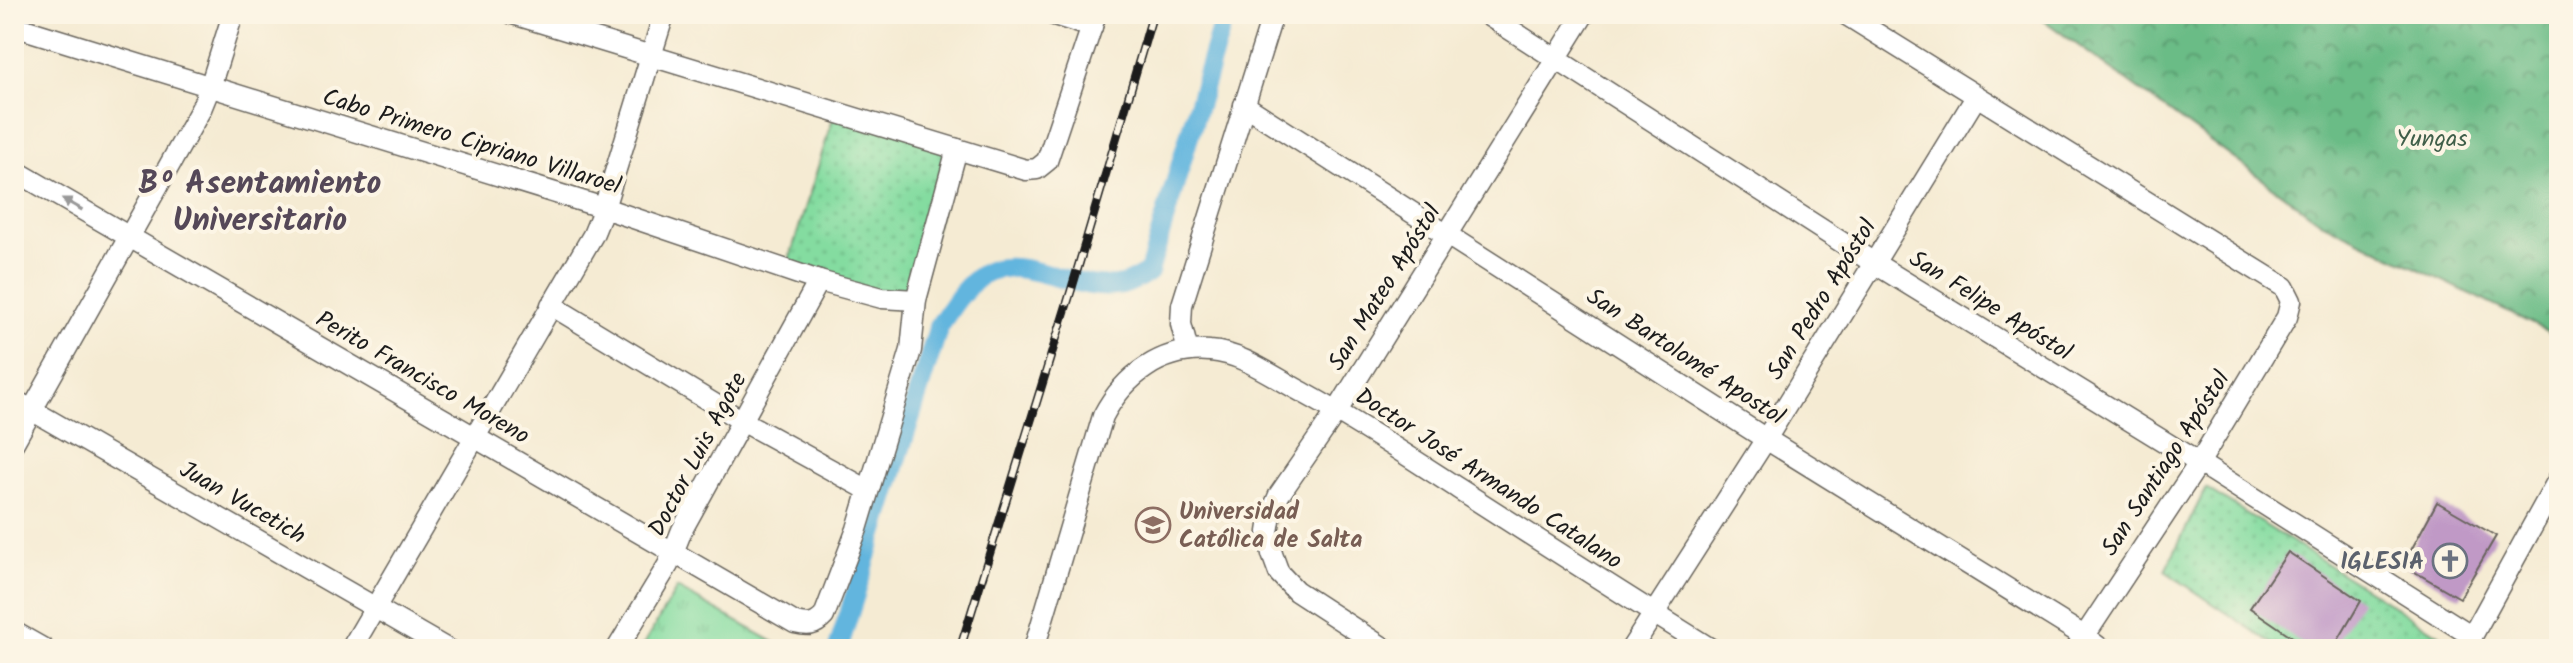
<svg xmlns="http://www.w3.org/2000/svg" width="2573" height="663" viewBox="0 0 2573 663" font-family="Kalam,sans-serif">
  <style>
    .grass { fill: url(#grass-tufts); stroke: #507c5e; stroke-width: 2 }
    .forest { fill: url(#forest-crowns); stroke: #446c51; stroke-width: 2 }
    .park { fill: url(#park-dots); stroke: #507c5e; stroke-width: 2 }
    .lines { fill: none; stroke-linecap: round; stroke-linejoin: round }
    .canal { stroke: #62b5de; stroke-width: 20 }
    .building { fill: #c099c6 }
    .minor-casing { stroke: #68645c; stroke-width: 23 }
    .minor { stroke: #fff; stroke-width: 20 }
    .rail-casing { stroke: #1c1c1c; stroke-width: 9 }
    .rail { stroke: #fcf5e5; stroke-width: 6; stroke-dasharray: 18; stroke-linecap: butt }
    .oneway { fill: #999 }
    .labels { text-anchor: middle; stroke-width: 8; stroke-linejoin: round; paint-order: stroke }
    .park-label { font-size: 24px; fill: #405f4a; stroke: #fcf5e5 }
    .street-label { font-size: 24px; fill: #1c1c1c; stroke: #fcf5e5 }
    .education-label { font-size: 24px; font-weight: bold; fill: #785e54; stroke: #fcf5e5; text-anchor: start }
    .worship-label { font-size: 24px; font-weight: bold; fill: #5b616d; stroke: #fcf5e5; text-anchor: end }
    .district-label { font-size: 32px; font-weight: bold; fill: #554858; stroke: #fcf5e5 }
  </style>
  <defs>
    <pattern id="grass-tufts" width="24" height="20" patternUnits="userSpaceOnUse" patternTransform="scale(2)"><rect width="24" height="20" fill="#84dca0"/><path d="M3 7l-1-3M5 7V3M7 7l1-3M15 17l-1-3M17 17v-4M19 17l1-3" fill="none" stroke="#71bc89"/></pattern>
    <pattern id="forest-crowns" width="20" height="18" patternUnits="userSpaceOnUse" patternTransform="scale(2)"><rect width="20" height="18" fill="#6bbc86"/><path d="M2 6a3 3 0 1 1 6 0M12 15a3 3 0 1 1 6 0" fill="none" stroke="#57986d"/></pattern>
    <pattern id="park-dots" width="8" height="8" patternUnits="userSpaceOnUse" patternTransform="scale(2)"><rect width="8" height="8" fill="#84dca0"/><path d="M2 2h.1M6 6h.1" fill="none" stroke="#71bc89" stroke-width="1.8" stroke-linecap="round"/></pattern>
  </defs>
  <rect width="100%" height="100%" fill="#fcf5e5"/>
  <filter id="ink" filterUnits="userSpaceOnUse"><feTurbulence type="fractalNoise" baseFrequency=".0125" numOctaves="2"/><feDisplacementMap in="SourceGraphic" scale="16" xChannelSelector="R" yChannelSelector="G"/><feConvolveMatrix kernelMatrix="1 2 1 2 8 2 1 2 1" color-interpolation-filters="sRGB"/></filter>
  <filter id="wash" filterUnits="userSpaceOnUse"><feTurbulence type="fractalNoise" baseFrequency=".006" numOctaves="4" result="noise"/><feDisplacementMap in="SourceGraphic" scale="32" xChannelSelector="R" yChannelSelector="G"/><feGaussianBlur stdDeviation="1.8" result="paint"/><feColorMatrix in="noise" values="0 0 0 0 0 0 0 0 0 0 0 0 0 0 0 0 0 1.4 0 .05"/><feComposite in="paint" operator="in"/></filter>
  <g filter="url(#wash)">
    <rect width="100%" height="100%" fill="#f5ebd3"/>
    <polygon class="grass" points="677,588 786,649 641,649"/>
    <polygon class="forest" points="2035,14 2559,14 2559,337 2321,222"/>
    <g class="park">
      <polygon points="835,112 957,149 916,300 786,270"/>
      <polygon points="2206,488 2440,635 2431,649 2280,649 2165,571"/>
    </g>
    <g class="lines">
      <path class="canal" d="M838,649L939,326C951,308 964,286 983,274C1020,252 1078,295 1122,285C1131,283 1141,276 1149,272L1225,14"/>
    </g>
    <g id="blocks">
      <g class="building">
        <polygon points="2437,502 2496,536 2460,598 2403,565"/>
        <polygon points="2288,552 2361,601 2333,649 2310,649 2250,608"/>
      </g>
    </g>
  </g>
  <g filter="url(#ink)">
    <use href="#blocks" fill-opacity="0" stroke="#68645c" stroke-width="2"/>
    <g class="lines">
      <g class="minor-casing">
        <g id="minor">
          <polyline points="513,14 1026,170 1037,169 1047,161 1096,14"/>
          <polyline points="1051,14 1092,27"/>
          <polyline points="1486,14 1874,263 2199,463 2472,636"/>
          <polyline points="1845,14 2284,287 2291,301 2287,317 2199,463 2076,649"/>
          <polyline points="14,26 604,208 819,281 882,298 916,300"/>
          <polyline points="1244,105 1766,439 2084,636 2101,649"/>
          <path d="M14,170L795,623C808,626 815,626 824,616L857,529L911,350L916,300L957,149"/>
          <polyline points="551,305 744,422 868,490"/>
          <polyline points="1188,351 1181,324 1182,305 1273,14"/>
          <polyline points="14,400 447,649"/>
          <polyline points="14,442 201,109 210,87 233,14"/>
          <polyline points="14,632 44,649"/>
          <polyline points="351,649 593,235 604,208 664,14"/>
          <polyline points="617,649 668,565 682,530 819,281"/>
          <path d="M1034,649L1103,416C1124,376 1162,347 1210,351C1243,353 1275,378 1304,393C1357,422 1408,456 1459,489C1543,543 1627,597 1711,649"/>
          <polyline points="1385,649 1296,591 1279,573 1272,554 1268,532 1271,514 1279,495 1337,411 1584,14"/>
          <polyline points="1631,649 1766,439 1976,97"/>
          <polyline points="2465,649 2559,478"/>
        </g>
      </g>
      <use href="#minor" class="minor"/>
      <g class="rail-casing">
        <polyline id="rail" points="960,649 1071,291 1153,14"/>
      </g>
      <use href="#rail" class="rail"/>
    </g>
    <defs><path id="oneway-solid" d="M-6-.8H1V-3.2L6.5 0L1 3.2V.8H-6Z" transform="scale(2)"/></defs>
    <use class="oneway" href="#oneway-solid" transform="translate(72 204) rotate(-150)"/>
  </g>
  <defs>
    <g id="university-ring" transform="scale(1.8)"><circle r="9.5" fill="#fcf5e5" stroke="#8d6e63" stroke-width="1.5"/><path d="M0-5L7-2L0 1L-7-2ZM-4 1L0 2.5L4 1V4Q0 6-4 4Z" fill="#8d6e63"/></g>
    <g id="church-ring" transform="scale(1.8)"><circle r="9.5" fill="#fcf5e5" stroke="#6b7280" stroke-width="1.5"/><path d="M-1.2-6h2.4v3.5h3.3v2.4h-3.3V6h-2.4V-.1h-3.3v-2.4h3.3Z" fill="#6b7280"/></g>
  </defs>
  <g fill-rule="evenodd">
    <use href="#university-ring" x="1153" y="525"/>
    <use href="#church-ring" x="2450" y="561"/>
  </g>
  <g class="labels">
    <g class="park-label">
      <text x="2432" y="146">Yungas</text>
    </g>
    <g class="street-label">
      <text transform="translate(472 141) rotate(17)" y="8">Cabo Primero Cipriano Villaroel</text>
      <text transform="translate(1384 287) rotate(-58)" y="8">San Mateo Apóstol</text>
      <text transform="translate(1821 299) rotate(-58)" y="8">San Pedro Apóstol</text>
      <text transform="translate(1991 305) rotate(32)" y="8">San Felipe Apóstol</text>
      <text transform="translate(1686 356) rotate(33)" y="8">San Bartolomé Apostol</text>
      <text transform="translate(423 377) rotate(30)" y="8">Perito Francisco Moreno</text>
      <text transform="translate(697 454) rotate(-62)" y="8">Doctor Luis Agote</text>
      <text transform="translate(2165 463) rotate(-57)" y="8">San Santiago Apóstol</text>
      <text transform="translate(1489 478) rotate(33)" y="8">Doctor José Armando Catalano</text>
      <text transform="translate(243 502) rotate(30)" y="8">Juan Vucetich</text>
    </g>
    <g class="education-label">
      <text x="1179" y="519">Universidad<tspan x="1179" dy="28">Católica de Salta</tspan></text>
    </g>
    <g class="worship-label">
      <text x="2424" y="569">IGLESIA</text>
    </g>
    <g class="district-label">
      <text x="260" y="193">Bº Asentamiento<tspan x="260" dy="37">Universitario</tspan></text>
    </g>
  </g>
  <rect width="2573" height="663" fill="none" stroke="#fcf5e5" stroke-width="48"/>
</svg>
